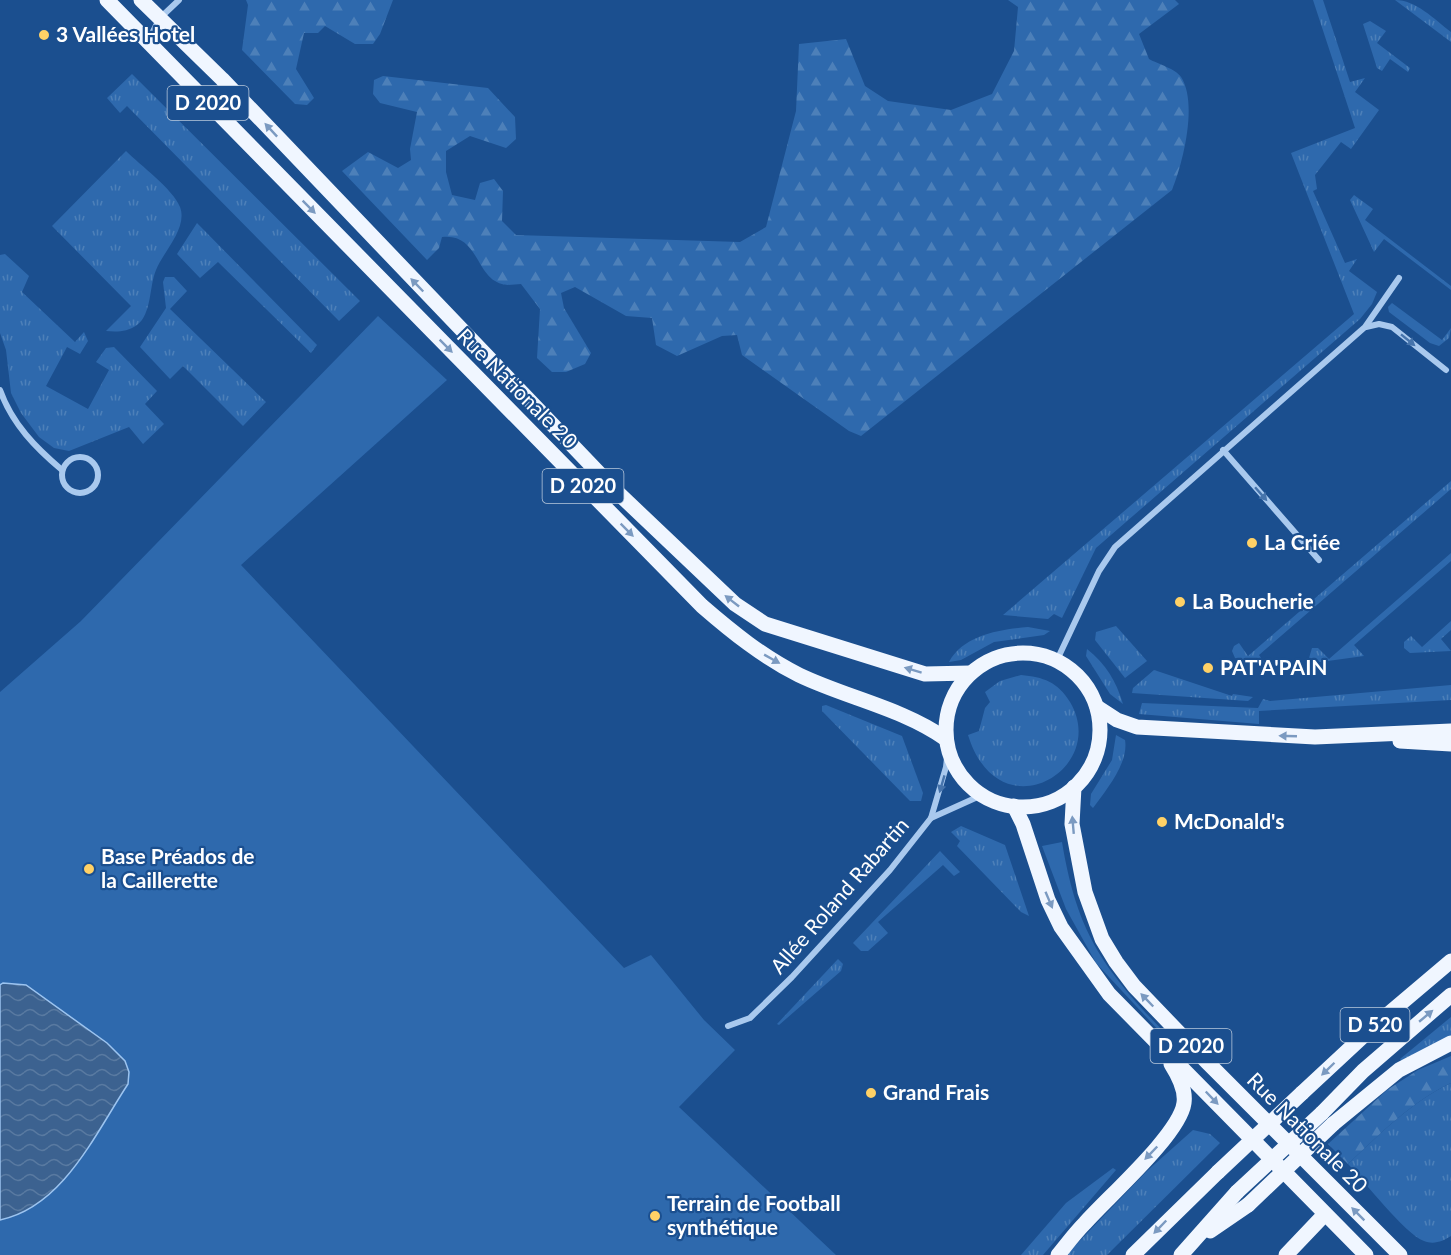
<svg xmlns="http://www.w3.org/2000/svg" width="1451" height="1255" viewBox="0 0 1451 1255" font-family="Lato,sans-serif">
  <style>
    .grass { fill: url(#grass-tufts) }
    .forest { fill: url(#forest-firs) }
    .garden { fill: #2e69ad }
    .water { fill: url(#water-waves); stroke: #9cc4f0; stroke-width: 1.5 }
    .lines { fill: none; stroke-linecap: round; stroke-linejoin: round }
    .minor { stroke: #a9c9ee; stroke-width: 6 }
    .primary { stroke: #f0f6ff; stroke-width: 15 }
    .primary-bridge { stroke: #f0f6ff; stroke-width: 15 }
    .oneway { fill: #7b9ac1 }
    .oneway2 { fill: #4674ac }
    .poi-dot { fill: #ffd166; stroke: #1b4f8f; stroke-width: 2 }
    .labels { text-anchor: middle; stroke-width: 4.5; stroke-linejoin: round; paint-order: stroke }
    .shield { fill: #1b4f8f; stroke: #bbcadd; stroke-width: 1.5 }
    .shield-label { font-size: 20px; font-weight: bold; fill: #fff }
    .poi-label { font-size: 21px; font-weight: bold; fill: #fff; stroke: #1b4f8f; text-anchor: start }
    .street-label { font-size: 21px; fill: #fff; stroke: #1b4f8f }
  </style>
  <defs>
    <pattern id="grass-tufts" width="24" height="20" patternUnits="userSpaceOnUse" patternTransform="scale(1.5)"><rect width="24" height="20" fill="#2e69ad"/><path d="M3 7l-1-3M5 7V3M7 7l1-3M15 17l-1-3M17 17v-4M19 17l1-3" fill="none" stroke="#4d80b9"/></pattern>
    <pattern id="forest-firs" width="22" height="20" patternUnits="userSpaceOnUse" patternTransform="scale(1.5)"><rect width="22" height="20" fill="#2e69ad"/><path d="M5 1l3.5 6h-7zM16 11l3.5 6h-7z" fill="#4d80b9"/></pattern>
    <pattern id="water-waves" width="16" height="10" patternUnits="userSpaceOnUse" patternTransform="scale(1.5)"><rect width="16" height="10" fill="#3c6290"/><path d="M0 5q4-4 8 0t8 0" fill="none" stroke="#597aa1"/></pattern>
  </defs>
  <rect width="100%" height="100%" fill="#1b4f8f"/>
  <g class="grass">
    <polygon points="1313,0 1323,0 1350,82 1365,78 1355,92 1379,110 1351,149 1341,142 1315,175 1317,189 1313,191 1345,263 1357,259 1349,271 1377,292 1372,304 1360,319 1096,548 1062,618 1054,614 1048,619 1003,615 1354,314 1291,153 1355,128"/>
    <path d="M1395,0C1416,0 1434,19 1451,32V42Z"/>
    <polygon points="1370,21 1386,31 1377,43 1410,68 1408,72 1390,59 1382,71 1377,68 1363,24"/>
    <polygon points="132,74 360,301 339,321 127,106 120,113 107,98"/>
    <path d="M126,151C140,165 173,189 180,207C188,228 163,252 156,270C149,286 152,314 137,325C127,332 117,332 106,331L131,306L52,226Z"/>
    <polygon points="1354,195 1373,209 1365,220 1451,286 1451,290 1384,239 1374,252 1350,200"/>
    <polygon points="197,223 317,345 311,353 218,262 200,278 177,254"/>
    <polygon points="5,254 29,276 22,292 75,342 84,332 88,341 80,354 67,347 46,386 88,409 109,370 96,362 106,348 114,347 157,391 145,404 164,424 143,444 129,427 69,451 54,448 39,437 21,413 11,393 6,350 0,333 0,255"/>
    <polygon points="165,277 174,277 187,291 170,309 266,402 243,426 183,366 170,379 140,347 166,308 163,282"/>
    <polygon points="1392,303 1442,340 1451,328 1449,338 1439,346 1430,343 1389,312 1388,307"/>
    <polygon points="1451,481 1451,489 1259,655 1267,666 1235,658 1232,651 1234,646 1239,643 1248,656"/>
    <polygon points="1451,553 1451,561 1354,645 1364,656 1313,663 1309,658 1312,648 1318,648 1329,659"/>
    <polygon points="1451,621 1451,630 1441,639 1451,651 1410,653 1404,648 1404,642 1411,636 1422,647"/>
    <polygon points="1116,626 1147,661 1125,678 1095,640 1096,632"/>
    <path d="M1028,627L1050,631L1044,635L994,642L961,660L949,662C963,635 1001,629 1028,627Z"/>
    <path d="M1087,649C1106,664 1116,681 1123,704L1110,694L1086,656Z"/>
    <polygon points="1154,670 1232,696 1233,694 1253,697 1248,701 1132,693 1133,688"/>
    <path d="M1021,675C1043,677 1058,682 1070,702C1110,769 999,835 968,735L979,731L985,708L990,702L985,692L1000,681Z"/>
    <polygon points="1451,685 1451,700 1259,711 1259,724 1139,714 1142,703 1258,708 1263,699 1270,701"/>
    <polygon points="826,705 902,736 923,793 921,801 910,801 822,711 822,706"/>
    <path d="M1116,735L1125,740C1129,763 1106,790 1093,808L1090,805L1091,794L1112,760Z"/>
    <polygon points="961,826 1005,845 1029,916 1021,912 957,846 960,841 951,832"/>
    <polygon points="940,851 960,872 954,876 943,865 878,922 888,933 868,951 861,951 853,943"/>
    <polygon points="838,959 843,964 841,971 779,1025 777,1024"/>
    <polygon points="1451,1017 1451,1037 1402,1061 1400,1059"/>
    <path d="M1451,1083V1236C1443,1241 1434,1245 1424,1241C1405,1234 1364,1181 1348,1164C1379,1135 1412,1101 1451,1083Z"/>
    <polygon points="1193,1130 1210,1134 1220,1143 1107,1255 1066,1255 1147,1171"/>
    <polygon points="1113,1168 1116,1170 1043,1255 1021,1255 1066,1203"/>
  </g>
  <g class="forest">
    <polygon points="246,0 393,0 380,34 373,44 355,44 325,26 318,33 304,33 296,69 314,98 307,105 295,104 242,50 248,5"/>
    <path d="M1008,0H1175L1179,4L1139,34L1149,59C1158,64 1176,69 1181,77C1198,103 1183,163 1172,190L861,436L849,431L742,355L737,335L722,336L677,356L656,345L652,318L626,316L575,287L561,293L564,308L591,353L585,364L566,372H552L537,358L540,309L521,284C515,284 507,286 502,284C475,277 479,233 442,237L439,248L427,260L342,171L368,152L398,168L411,160L410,149L417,112L380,103L373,94L374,80L383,76L488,88L515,117L516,139L506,148L470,136L446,151V172L452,195L475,200L480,183L494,179L503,191L502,221L516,235L740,242L766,227L796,111L799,44L846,39L865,86L888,101L951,110L992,94L1014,51L1018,7Z"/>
    <path d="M1451,1056V1083C1412,1101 1379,1135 1348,1164L1328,1144L1387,1090L1418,1070Z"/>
  </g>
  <g class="garden">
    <polygon points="378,316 447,380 241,565 624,968 651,955 704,1020 735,1050 679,1107 836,1255 0,1255 0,692 81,621"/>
    <path d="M1062,842C1077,932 1102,967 1163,1031L1161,1033L1096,963L1066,909L1042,846Z"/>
  </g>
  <path class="water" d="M3,983L26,985L107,1043L125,1061L129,1072L128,1084C95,1134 63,1207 0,1220V985Z"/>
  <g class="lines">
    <g class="minor">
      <polyline points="148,41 160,18 179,0"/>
      <polyline points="1366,327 1379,324 1392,327 1446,370"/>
      <path d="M0,390C12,424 36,448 62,470"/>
      <polyline points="1223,450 1319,560"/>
      <circle cx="80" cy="475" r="18"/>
      <polyline points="1057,660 1099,571 1115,547 1365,327 1399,278"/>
      <polyline points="931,818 946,767 948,749"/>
      <polyline points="728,1026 750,1018 792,977 890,870 931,818 982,795"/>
    </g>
    <g class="primary">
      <path d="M107,0L702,606C732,632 763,657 799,675C847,698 902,708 946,739"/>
      <polyline points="141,0 222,79 616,491 735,604 765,624 925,674 970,673"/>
      <circle cx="1023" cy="730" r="77"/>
      <polyline points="1097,707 1117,720 1137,727 1315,737 1451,731"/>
      <polyline points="1400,741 1451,744"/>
      <polyline points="1074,787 1072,824 1085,892 1102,939 1116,962 1134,986 1207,1062 1400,1255"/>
      <polyline points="1014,806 1023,824 1048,900 1061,927 1109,994 1366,1255"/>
      <polyline points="1302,1093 1373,1027 1451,961"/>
      <polyline points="1322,1113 1363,1071 1451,995"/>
      <polyline points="1333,1124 1399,1070 1451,1043"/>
      <polyline points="1210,1231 1248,1205"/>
      <path d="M1058,1255C1067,1244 1075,1233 1085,1223C1108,1197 1180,1134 1184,1103C1186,1089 1178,1075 1171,1064"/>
      <polyline points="1133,1255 1218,1172"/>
      <polyline points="1181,1255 1237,1192"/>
      <polyline points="1286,1255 1325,1214"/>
    </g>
    <g class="primary-bridge">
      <polyline points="1218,1172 1302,1093"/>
      <polyline points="1237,1192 1322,1113"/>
      <polyline points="1248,1205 1333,1124"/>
    </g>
  </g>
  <defs><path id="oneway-solid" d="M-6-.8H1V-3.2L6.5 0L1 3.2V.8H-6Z" transform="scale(1.5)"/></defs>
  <g class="oneway">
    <use href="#oneway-solid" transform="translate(271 130) rotate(-133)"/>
    <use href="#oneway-solid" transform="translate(309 207) rotate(45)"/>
    <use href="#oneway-solid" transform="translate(417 285) rotate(-134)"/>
    <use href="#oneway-solid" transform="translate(446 346) rotate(45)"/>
    <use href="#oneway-solid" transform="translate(627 530) rotate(45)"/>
    <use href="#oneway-solid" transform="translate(732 601) rotate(-142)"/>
    <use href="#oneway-solid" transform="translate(772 659) rotate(29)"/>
    <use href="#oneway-solid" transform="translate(913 670) rotate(-163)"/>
    <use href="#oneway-solid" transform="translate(1288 736) rotate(-178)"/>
    <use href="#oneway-solid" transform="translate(1073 825) rotate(-95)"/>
    <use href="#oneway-solid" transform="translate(1049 900) rotate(67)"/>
    <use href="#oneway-solid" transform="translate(1147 1000) rotate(-134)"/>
    <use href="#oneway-solid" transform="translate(1426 1016) rotate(-40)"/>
    <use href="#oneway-solid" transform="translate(1328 1069) rotate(136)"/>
    <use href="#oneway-solid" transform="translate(1212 1098) rotate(46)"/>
    <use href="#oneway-solid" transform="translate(1151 1153) rotate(134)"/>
    <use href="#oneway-solid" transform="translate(1358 1214) rotate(-135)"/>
    <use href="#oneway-solid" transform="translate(1160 1227) rotate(134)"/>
  </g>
  <g class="oneway2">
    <use href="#oneway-solid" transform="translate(1408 340) rotate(39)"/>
    <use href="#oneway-solid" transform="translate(1261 494) rotate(49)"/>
    <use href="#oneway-solid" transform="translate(942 784) rotate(106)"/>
  </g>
  <g class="poi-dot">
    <circle cx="44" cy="35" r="6"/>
    <circle cx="1252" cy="543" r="6"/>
    <circle cx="1180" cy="602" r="6"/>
    <circle cx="1208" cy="668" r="6"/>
    <circle cx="1162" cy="822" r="6"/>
    <circle cx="89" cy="869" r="6"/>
    <circle cx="871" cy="1093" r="6"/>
    <circle cx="655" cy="1216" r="6"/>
  </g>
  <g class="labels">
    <g class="shield">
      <rect x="167.5" y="86" width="81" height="34" rx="4.5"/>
      <rect x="542.5" y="469" width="81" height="34" rx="4.5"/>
      <rect x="1340.5" y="1008" width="69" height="34" rx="4.5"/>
      <rect x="1150.5" y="1029" width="81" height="34" rx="4.5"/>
    </g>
    <g class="shield-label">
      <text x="208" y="110">D 2020</text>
      <text x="583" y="493">D 2020</text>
      <text x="1375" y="1032">D 520</text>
      <text x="1191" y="1053">D 2020</text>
    </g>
    <g class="poi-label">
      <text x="56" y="42">3 Vallées Hotel</text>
      <text x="1264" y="550">La Criée</text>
      <text x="1192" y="609">La Boucherie</text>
      <text x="1220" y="675">PAT'A'PAIN</text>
      <text x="1174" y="829">McDonald's</text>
      <text x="101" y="864">Base Préados de<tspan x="101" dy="24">la Caillerette</tspan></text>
      <text x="883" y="1100">Grand Frais</text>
      <text x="667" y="1211">Terrain de Football<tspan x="667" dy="24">synthétique</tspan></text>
    </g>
    <g class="street-label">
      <text transform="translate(517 389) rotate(45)" y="7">Rue Nationale 20</text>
      <text transform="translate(840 896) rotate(-49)" y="7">Allée Roland Rabartin</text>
      <text transform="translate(1307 1133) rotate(45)" y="7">Rue Nationale 20</text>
    </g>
  </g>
</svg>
